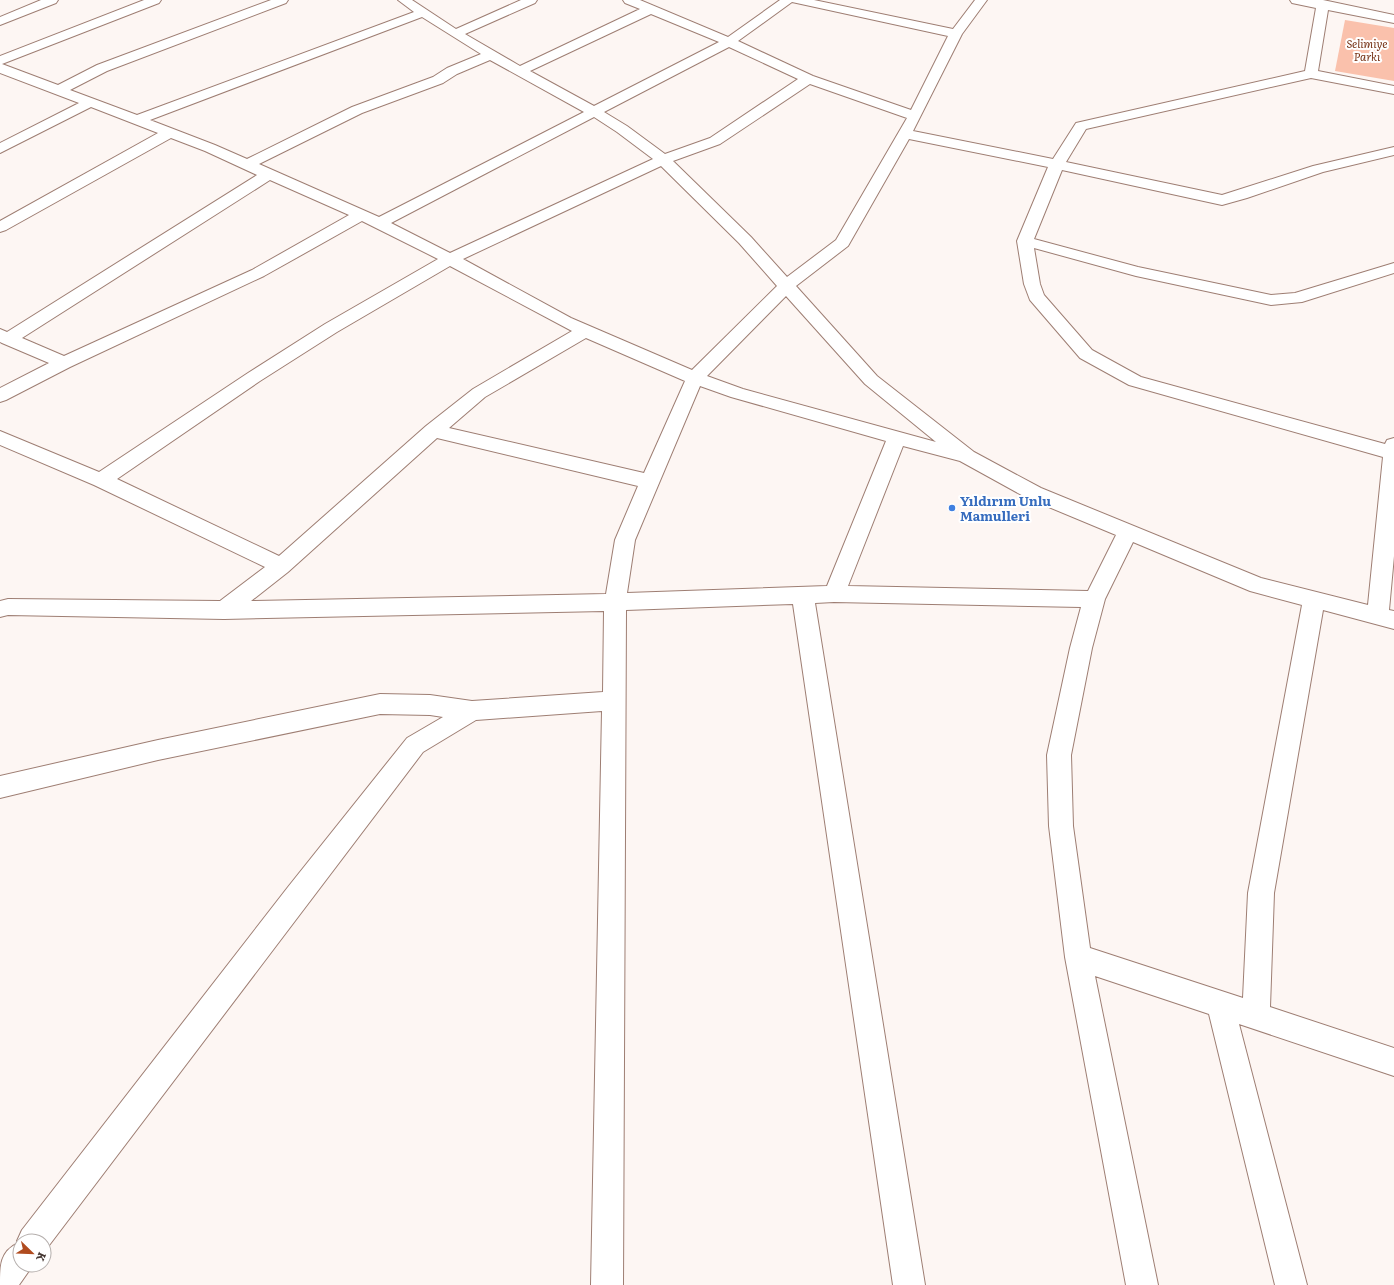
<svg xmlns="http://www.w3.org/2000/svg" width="1394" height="1285" viewBox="0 0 1394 1285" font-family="Literata,serif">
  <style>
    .green { fill: #fac1ac }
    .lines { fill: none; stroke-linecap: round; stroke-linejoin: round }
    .minor-casing { stroke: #9e7e73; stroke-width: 2 }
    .minor { fill: #fff; fill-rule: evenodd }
    .shop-dot { fill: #3f7fe0; stroke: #fff; stroke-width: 1.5 }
    .labels { text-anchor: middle; stroke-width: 4; stroke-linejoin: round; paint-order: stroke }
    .far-park-label { font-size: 11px; font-style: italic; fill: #753013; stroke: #fff }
    .shop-label { font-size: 13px; font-weight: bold; fill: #366cbe; stroke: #fff; text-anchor: start }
  </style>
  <rect width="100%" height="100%" fill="#fdf6f3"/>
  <polygon class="green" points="1345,20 1394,28 1394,81 1335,71"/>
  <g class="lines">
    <g class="minor-casing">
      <g id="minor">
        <polygon points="41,0 58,0 56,3 0,25 0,17"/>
        <path d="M144,0H161L159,3L2,64L58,85L97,65L271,0H288L286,3L107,71L70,90L137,115L414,12L398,0H412L456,29L521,0H537L535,3L465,34L520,66L640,9L625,3L623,0H640L728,37L780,0H814L953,29L975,0H987L962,34L913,131L1053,159L1076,123L1305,71L1316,8L1292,3L1290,0H1323L1394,15V23L1328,10L1318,71L1394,86V94L1311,78L1086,129L1066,162L1222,195L1313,166L1394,147V155L1323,172L1247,198L1222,205L1062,170L1034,239L1138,267L1271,295L1295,293L1394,263V273L1302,302L1271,305L1136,276L1034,248L1040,284L1044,295L1092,350L1141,377L1385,444L1387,440L1394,438V556L1389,610L1394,611V629L1323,610L1274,893L1270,1007L1394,1048V1076L1239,1024L1307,1285H1275L1209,1014L1095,976L1158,1285H1126L1065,957L1049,826L1047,755L1070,648L1081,607L834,602L815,603L925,1285H893L793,604L626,610L623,1285H591L602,711L476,720L423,752L44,1252V1241H20V1265H33L19,1285H0C0,1265 0,1252 18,1243L17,1241L22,1230L288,887L407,738L443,717L430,715L380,714L158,760L0,798V776L158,740L380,694L430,695L472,701L603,692L604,611L224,619L8,615L0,617V601L8,599L220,601L265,567L94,485L0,445V431L99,472L248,373L325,324L438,259L362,221L264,276L70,367L6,400L0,402V388L49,363L2,343L0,342V329L7,332L257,175L205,151L171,138L6,230L0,232V221L158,133L91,107L0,153V143L79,103L0,73V56ZM792,2L948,36L911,110L813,76L738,41ZM651,14L719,42L594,106L530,71ZM422,17L481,54L447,68L433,77L352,107L247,159L215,145L150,120ZM729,47L798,79L710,138L665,154L627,126L604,112ZM490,60L584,112L379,217L259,164L362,113L443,83L457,74ZM810,84L907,118L836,240L787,277L751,237L673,161L720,144ZM594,117L617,132L653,159L450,253L391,223ZM909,139L1048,167L1017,241L1024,284L1030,300L1080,358L1129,385L1383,457L1368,605L1261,578L1041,488L974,452L877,376L796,286L848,246ZM661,166L739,243L777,286L692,370L571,318L463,259ZM270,180L349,215L252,270L64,356L22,338ZM450,266L572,331L473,389L426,426L279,556L117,479L260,381L337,332ZM786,296L865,384L936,442L743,389L707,376ZM586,338L685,381L644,473L449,428L485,397ZM700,386L731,397L886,441L827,586L627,593L635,540ZM437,438L638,486L615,540L606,594L251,601L288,572ZM903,446L960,461L1027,498L1116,535L1088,591L848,586ZM1133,542L1250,591L1302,605L1248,893L1243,998L1090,948L1073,826L1071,755L1092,648L1105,599Z"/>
      </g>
    </g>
    <use href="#minor" class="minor"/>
  </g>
  <circle class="shop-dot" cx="952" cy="508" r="4"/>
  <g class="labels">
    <g class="far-park-label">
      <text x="1367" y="48">Selimiye<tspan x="1367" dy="13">Parkı</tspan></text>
    </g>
    <g class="shop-label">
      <text x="960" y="506">Yıldırım Unlu<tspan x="960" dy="15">Mamulleri</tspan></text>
    </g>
  </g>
  <g transform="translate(32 1253) rotate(113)"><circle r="19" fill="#ffffff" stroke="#b5afad"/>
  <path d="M0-3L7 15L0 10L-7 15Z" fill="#b04b1f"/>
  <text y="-6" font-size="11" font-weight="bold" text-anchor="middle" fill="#463833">K</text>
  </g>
</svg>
